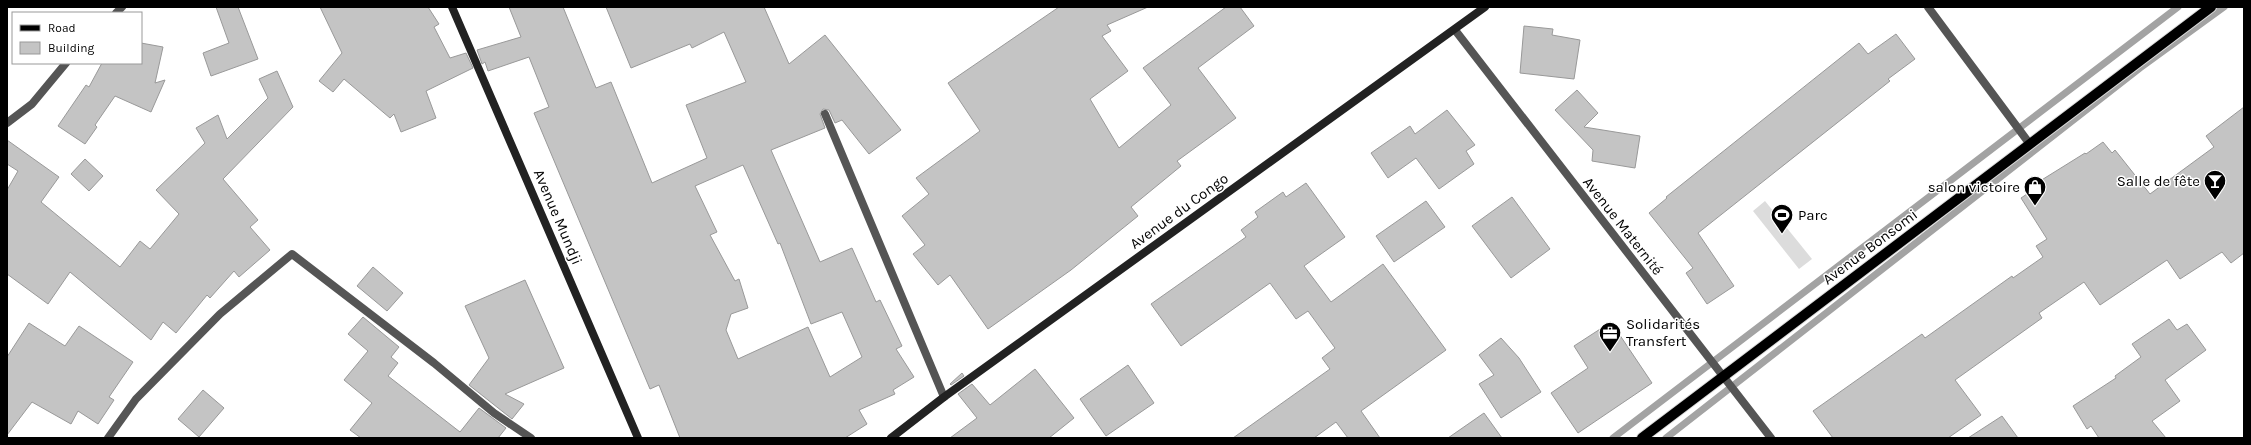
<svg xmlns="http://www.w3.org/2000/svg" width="2251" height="445" viewBox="0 0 2251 445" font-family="Karla,sans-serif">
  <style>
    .garden { fill: #dcdcdc }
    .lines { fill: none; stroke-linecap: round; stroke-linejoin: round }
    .stream { stroke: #a3a3a3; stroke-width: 7 }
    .building { fill: #c4c4c4; stroke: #999; fill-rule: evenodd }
    .primary-casing { stroke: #dbdbdb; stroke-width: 12 }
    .lane { stroke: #555; stroke-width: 8 }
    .street { stroke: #555; stroke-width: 8 }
    .secondary { stroke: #222; stroke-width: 8 }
    .primary { stroke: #000; stroke-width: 10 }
    .labels { text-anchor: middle; stroke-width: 3; stroke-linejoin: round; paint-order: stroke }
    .poi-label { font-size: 15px; fill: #000; stroke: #fff; text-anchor: end }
    .street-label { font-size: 15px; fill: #000; stroke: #fff }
  </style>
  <rect width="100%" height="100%" fill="#fff"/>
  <polygon class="garden" points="1765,201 1812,259 1799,269 1753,211"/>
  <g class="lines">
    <g class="stream">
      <polyline points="1613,438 2178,7"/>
      <polyline points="1666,438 2140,68 2224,7"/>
    </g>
  </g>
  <g class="building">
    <polygon points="216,7 238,7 258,59 211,76 203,53 229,43"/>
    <polygon points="320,7 428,7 439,24 434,27 450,58 466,53 473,68 426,91 436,118 401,132 394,114 390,118 344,79 333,92 319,81 342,53"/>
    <path d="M509,7H563L596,88L611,82L652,183L707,158L686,105L746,82L724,32L692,48L690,44L631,68L606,7H764L789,64L825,35L901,130L869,154L842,120L835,123L829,110L823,109L820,114L825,128L771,150L820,262L852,248L876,302L880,300L902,346L896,349L914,377L893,390L895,394L859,410L867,424L845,438H680L659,385L650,389L534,113L549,107L529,57L488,71L485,62L482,64L477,50L521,37ZM743,165L778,244L780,243L811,324L842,312L862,357L830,377L808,327L738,359L726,330L731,314L748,308L739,279L735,281L710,235L717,232L695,186Z"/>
    <polygon points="1059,7 1148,7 1107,25 1111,31 1102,36 1128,71 1090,99 1119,148 1171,105 1143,68 1226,7 1240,7 1254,26 1198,68 1236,118 1177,161 1181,166 1131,207 1138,216 1071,270 988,329 950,275 938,285 913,254 925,245 902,216 929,194 916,178 980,131 948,83"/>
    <polygon points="1524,26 1553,29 1552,35 1580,40 1574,79 1520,73"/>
    <polygon points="1896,34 1915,59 1888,79 1890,81 1698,233 1734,286 1707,304 1686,273 1693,268 1649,213 1667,198 1666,197 1859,43 1868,54"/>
    <polygon points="141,43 163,47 155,83 165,80 151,112 115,96 95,125 97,127 85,144 58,126 86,85 89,87 102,63 141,63"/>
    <polygon points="277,71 293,107 223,179 258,220 250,227 270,250 239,277 234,271 210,298 207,295 176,333 163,322 151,340 70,272 48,304 7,274 7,190 18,171 7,164 7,140 59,177 41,202 120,267 140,241 150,249 179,214 156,190 205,143 196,128 218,115 227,139 268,98 259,79"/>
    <polygon points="1577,90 1598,113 1584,127 1640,136 1635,168 1592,161 1593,150 1555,110"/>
    <polygon points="2244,107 2244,253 2231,263 2222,252 2180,279 2167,260 2100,305 2084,282 2039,313 2042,318 1955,380 1981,415 1948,438 1833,438 1813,411 1922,334 1925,338 2012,276 2013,278 2043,257 2036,246 2047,239 2021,198 2042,184 2040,181 2085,153 2086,154 2103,142 2112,153 2115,150 2150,194 2214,147 2206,136"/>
    <polygon points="1447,110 1475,145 1466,151 1474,164 1439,189 1416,158 1388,178 1371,153 1410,126 1415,134"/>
    <polygon points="85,159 103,176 89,191 71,174"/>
    <polygon points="1306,183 1345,237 1304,266 1331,302 1383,264 1446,350 1361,411 1380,438 1348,438 1336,422 1314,438 1233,438 1330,369 1322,358 1335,348 1308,311 1296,319 1270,283 1181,346 1151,304 1246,237 1241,230 1258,217 1255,212 1283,192 1286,197"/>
    <polygon points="1512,197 1550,249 1511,278 1472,226"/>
    <polygon points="1426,201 1445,227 1394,262 1376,236"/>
    <polygon points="373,267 403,293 387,311 357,286"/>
    <polygon points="525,280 564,368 505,394 524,404 512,419 469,385 489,358 465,306"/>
    <polygon points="363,317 399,347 391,357 398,363 388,376 460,432 479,408 506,428 498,438 361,438 350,430 372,403 344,380 368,351 348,334"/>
    <polygon points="2169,319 2177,330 2187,324 2206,350 2165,380 2180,401 2152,421 2166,438 2099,438 2091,426 2087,429 2073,406 2116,378 2115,376 2141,357 2132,344"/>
    <polygon points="1611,322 1652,383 1578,433 1551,393 1588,368 1574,346"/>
    <polygon points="29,323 65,346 79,326 133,362 109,397 114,400 98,424 78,411 71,424 32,402 7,435 7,357"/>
    <polygon points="1501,338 1519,358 1541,392 1501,418 1479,384 1494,375 1479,355"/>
    <polygon points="1128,365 1154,403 1106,436 1080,399"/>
    <polygon points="1035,369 1074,418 1049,438 950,438 977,418 958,394 972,384 990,405"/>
    <polygon points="962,373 964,376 951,385 950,384"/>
    <polygon points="203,390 224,408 199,437 178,419"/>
    <polygon points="1484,413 1502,438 1448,438"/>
    <polygon points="2002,416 2018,438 1968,438"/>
  </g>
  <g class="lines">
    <g class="primary-casing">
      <polyline id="primary" points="1642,438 2211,7"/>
    </g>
    <polyline class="lane" points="825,114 944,397"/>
    <g class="street">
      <polyline points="1928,7 2029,143"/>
      <polyline points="116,13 122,7"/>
      <polyline points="1455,30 1771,438"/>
      <polyline points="7,123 32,104 66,63"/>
      <polyline points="108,438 136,399 220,314 292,254 434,363 494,413 531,438"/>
    </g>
    <g class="secondary">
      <polyline points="452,7 638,438"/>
      <polyline points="891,438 944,397 1485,7"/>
    </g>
    <use href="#primary" class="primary"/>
  </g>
  <defs>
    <g id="bar-pin" transform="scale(1.15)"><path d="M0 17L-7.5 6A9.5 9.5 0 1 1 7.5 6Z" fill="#000" stroke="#fff"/><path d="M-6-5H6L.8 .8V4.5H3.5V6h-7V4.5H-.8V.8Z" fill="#fff"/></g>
    <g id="shop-pin" transform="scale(1.15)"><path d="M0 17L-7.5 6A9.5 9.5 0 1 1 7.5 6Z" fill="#000" stroke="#fff"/><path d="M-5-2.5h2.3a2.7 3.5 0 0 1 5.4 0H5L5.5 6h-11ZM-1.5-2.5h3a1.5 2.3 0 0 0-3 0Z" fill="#fff"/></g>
    <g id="stadium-pin" transform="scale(1.15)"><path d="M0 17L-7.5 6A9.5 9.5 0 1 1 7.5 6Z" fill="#000" stroke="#fff"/><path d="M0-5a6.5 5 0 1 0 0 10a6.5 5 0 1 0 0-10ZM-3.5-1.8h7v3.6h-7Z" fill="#fff"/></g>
    <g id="office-pin" transform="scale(1.15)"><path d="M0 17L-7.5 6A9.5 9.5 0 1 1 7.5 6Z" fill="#000" stroke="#fff"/><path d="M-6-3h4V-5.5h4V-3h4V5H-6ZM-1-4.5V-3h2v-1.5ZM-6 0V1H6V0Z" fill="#fff"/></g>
  </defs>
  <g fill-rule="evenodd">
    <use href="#bar-pin" x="2215" y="181"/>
    <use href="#shop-pin" x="2035" y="187"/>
    <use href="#stadium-pin" x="1782" y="215"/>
    <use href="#office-pin" x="1610" y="333"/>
  </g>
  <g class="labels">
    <g class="poi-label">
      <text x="2200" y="186">Salle de fête</text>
      <text x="2020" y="192">salon victoire</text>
      <text x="1798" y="220" text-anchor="start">Parc</text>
      <text x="1626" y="329" text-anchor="start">Solidarités<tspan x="1626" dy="17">Transfert</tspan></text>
    </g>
    <g class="street-label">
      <text transform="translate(1179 211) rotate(-36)" y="5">Avenue du Congo</text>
      <text transform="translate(558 217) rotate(67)" y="5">Avenue Mundji</text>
      <text transform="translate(1623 226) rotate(52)" y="5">Avenue Maternité</text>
      <text transform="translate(1870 247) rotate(-37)" y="5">Avenue Bonsomi</text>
    </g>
  </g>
  <rect width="2251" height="445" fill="none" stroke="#000000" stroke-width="16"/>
  <rect x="12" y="12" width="130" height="52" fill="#ffffff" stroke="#999999"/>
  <rect x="20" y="25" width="20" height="6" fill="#000000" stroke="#999999"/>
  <text x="48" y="32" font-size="12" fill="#000000">Road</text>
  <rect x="20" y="42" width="20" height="12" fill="#c4c4c4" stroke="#999999"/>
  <text x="48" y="52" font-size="12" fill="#000000">Building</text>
</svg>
